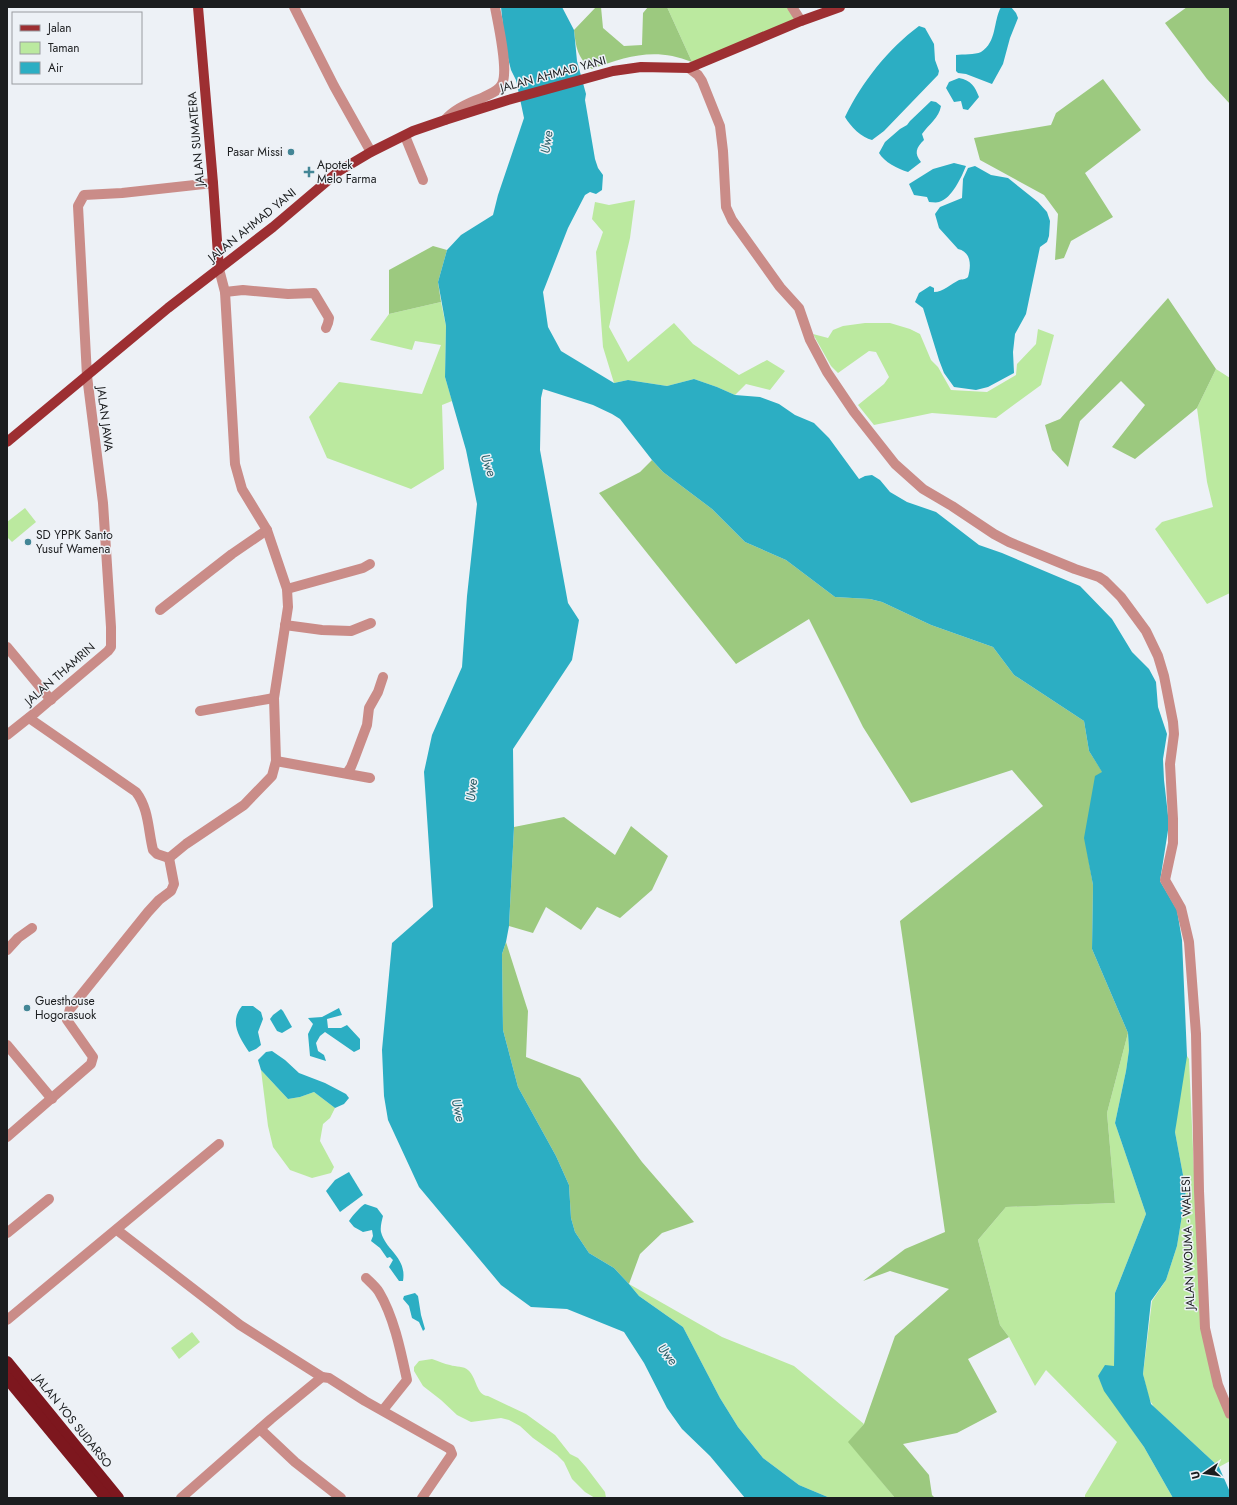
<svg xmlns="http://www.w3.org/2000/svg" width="1237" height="1505" viewBox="0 0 1237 1505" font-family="Jost,sans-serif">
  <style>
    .green { fill: #bbe99f }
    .forest { fill: #9cc97f }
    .water { fill: #2caec3 }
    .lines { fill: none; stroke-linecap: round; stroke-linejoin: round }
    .minor { stroke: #ca8c88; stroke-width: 10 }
    .major { stroke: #9d2f32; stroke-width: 10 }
    .highway { stroke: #7d171e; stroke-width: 12 }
    .poi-dot { fill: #438696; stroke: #edf1f6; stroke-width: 1.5 }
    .labels { text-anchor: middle; stroke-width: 3; stroke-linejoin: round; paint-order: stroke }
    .street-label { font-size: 12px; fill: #1b1d1f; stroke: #edf1f6 }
    .poi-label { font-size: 12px; fill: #1b1d1f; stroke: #edf1f6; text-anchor: start }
    .water-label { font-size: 13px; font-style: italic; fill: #2c5f68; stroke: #edf1f6 }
  </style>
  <rect width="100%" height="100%" fill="#edf1f6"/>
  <g class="green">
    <polygon points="667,7 789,7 797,20 692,62"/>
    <polygon points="635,200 630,238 609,327 628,362 674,323 693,344 739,375 767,360 785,371 770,390 746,384 735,395 717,387 694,379 667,386 628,380 614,383 603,347 596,252 603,232 592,219 595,202 609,205"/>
    <polygon points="441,302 446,326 445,377 452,401 442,405 444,469 411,489 327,458 309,417 339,382 422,394 441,345 415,341 412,350 370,340 389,314"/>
    <polygon points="865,323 890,323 910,329 920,334 931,360 938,367 951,390 987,392 1016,375 1017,364 1036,344 1038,329 1054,335 1041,385 996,418 932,413 874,425 858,405 884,384 889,377 876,352 869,351 838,373 831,366 813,334 828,338 833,330 843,326"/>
    <polygon points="1216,369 1230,378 1230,593 1207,604 1155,529 1162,522 1213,507 1207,482 1197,408"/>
    <polygon points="25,508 36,522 12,542 7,537 7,522"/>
    <polygon points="1128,1033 1129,1050 1126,1071 1115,1123 1146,1214 1115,1293 1114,1366 1098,1376 1105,1391 1144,1447 1173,1498 1085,1498 1085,1495 1117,1442 1046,1370 1035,1386 1009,1337 1000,1325 978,1240 1006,1207 1115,1203 1107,1113"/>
    <polygon points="1180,1054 1187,1056 1189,1059 1195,1194 1205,1328 1220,1401 1230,1421 1230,1461 1219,1467 1154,1407 1149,1399 1143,1374 1152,1301 1166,1280 1177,1246 1186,1191 1175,1132"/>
    <polygon points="261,1070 288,1099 300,1097 314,1092 335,1108 330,1118 323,1124 320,1141 334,1167 331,1173 312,1178 290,1170 273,1147 268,1126"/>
    <polygon points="629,1284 722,1337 794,1366 864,1424 849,1442 895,1498 830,1498 799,1485 763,1458 738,1427 720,1398 683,1327 639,1296"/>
    <polygon points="192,1332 200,1342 179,1359 171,1348"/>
    <path d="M432,1359C439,1361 444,1364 450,1365C456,1367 464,1366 468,1370C477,1378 476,1395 488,1396L526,1414L555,1435L570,1454L578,1458L586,1467L605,1492L606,1498H595L585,1492L572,1479L564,1462L557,1455L533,1438L520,1426L509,1420L501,1418L471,1422L457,1415L441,1400L423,1386L414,1371V1367L419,1361Z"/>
  </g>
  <g class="forest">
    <path d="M596,7H601L603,28L624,46L642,45L643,13L648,7H667L692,62C655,47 627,56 592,69C577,58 576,47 574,30Z"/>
    <polygon points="1187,7 1230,7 1230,104 1207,79 1165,23"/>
    <polygon points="1103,79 1141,130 1085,173 1113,217 1071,241 1064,258 1055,260 1058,214 1044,195 980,160 974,138 1051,125 1056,113"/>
    <polygon points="433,246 447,250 438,282 441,302 389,314 389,270"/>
    <polygon points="1168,298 1216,369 1197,408 1135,459 1112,447 1145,405 1121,381 1080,421 1068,467 1052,450 1045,425 1060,419"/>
    <polygon points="652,460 663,472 712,509 745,542 786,560 835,597 870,599 882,602 931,625 993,647 1014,675 1084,721 1089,751 1103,773 1085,838 1093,885 1092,949 1128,1033 1107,1113 1115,1203 1006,1207 978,1240 1000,1325 1009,1337 968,1359 997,1412 957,1433 903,1444 929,1475 932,1495 935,1498 895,1498 848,1442 864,1424 895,1336 949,1289 890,1271 863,1281 905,1249 945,1232 900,921 1043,806 1012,770 911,803 863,727 809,619 736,664 599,493 640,472"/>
    <polygon points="564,817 615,855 631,826 668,856 652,890 620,918 597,907 581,930 546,907 533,933 509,926 514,827"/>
    <polygon points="506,942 528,1011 526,1057 580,1078 642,1162 694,1222 662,1233 640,1254 629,1284 614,1268 589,1253 575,1232 571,1218 569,1185 556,1156 518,1087 503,1030 502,954"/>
  </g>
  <g class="water">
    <polygon points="501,7 562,7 574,30 577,61 586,94 585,100 595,159 598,168 603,175 602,190 596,194 590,192 585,195 568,228 543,292 548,327 561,351 614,383 628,380 667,386 694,379 717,387 735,395 760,397 779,404 795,415 814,423 829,438 859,479 865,476 872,475 880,480 890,492 907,502 936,512 979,545 1002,553 1080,586 1112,619 1132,652 1149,669 1156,682 1158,707 1167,734 1163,759 1164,780 1169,824 1160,881 1177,910 1182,940 1187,1056 1175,1132 1186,1191 1177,1246 1166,1280 1151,1301 1143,1374 1151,1404 1219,1467 1230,1492 1230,1498 1173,1498 1144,1447 1104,1391 1098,1376 1105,1365 1114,1366 1115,1293 1146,1214 1115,1123 1126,1071 1129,1050 1128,1033 1092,949 1093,885 1084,838 1095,776 1102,772 1089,751 1084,721 1014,675 993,647 931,625 882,602 870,599 835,597 786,560 745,542 712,509 663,472 652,460 620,419 612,414 593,405 543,389 541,398 540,450 568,603 579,620 572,660 513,749 514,827 509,926 506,942 502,954 503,1030 518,1087 556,1156 569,1185 571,1218 575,1232 589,1253 614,1268 629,1284 639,1296 683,1327 720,1398 738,1427 763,1458 799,1485 830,1498 745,1498 710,1456 682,1429 667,1408 644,1363 624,1332 567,1309 531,1307 501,1285 419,1187 388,1120 384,1096 382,1050 392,943 433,907 424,772 432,735 462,667 467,596 477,504 466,450 445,377 446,326 438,282 447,250 461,235 493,215 498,195 524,118 516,80 511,70 505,46"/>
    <path d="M1001,7H1011L1016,13L1018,18L1010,38L1003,64L992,84L966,74L958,73L956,71V55C963,54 975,55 981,52C997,42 993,22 1001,7Z"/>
    <path d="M919,26L925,28L934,44L935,60L939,71L938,75L884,131L872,140C862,138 850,126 845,117C862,82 888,49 919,26Z"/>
    <path d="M959,78C971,80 975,87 979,97L968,110L963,109L961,101L954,102L946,88L949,82Z"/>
    <path d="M931,101L936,102L941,106C939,118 929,124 922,134L924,140C916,148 914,153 921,162L908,172C898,169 884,162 879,153L885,142L900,129L907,125L910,121Z"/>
    <path d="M954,163L966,166C961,178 952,198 939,202C936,203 932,202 929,202L927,197L914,195L909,184L933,169Z"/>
    <path d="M975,166L991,175L1008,178L1038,202L1047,212L1050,221L1049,236L1047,242L1040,247L1026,314L1015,334L1013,352L1014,373L988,387L976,390L954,387L944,373L939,360L923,308L915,302L919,293L930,286L934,288V292C943,292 951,284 959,280C962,279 965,280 968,277C971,267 972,252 958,249L939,228L935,214L940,207L962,198L963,179L968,168Z"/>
    <path d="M242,1006H253L261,1012L263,1019L258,1032L261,1045L256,1049L249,1052C239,1037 229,1022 242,1006Z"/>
    <polygon points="339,1008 342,1015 327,1019 328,1028 341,1028 347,1025 360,1039 360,1049 354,1052 325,1032 320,1036 316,1043 318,1051 324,1055 326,1061 310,1056 308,1034 313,1024 308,1018 322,1017"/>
    <polygon points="281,1009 283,1011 292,1027 282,1033 277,1031 270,1019 273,1015"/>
    <polygon points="272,1051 285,1060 299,1073 325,1083 346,1094 349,1098 344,1104 335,1108 314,1092 300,1097 288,1099 261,1070 258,1060 266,1052"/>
    <polygon points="349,1172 363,1195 340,1212 326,1191 335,1180"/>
    <path d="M365,1204L377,1208L383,1216C382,1220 380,1227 381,1232C386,1251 407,1257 403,1281H399L389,1267L393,1260L390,1257L387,1258L380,1248L371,1241L373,1236L372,1230L363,1232L354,1227L349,1221C352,1216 361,1206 365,1204Z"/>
    <polygon points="415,1293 418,1296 421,1315 425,1329 423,1331 419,1322 412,1318 409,1306 403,1299 404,1296"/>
  </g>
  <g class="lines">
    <g class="minor">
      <polyline points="294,7 334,86 371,152"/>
      <polyline points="792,7 801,21"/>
      <polyline points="689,68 698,75 702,81 720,126 723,151 726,207 732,220 780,287 799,308 810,340 827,372 854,412 895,464 923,489 952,506 994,534 1009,542 1075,569 1099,577 1105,581 1121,597 1146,631 1158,656 1164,676 1173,722 1174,734 1170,764 1173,819 1173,843 1165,880 1181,908 1189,942 1196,1034 1199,1191 1205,1328 1218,1385 1230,1414"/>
      <path d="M445,120C454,109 468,103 482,98C489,94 498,92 502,84C509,70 498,24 495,7"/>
      <polyline points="405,136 423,180"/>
      <polyline points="225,292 243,290 288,294 314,293 329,318 328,323 326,328"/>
      <polyline points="287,589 363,568 370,564"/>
      <polyline points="160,610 232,554 267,530"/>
      <polyline points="285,625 322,630 351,631 371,623"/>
      <polyline points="7,647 51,700"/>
      <polyline points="200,711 274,698"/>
      <path d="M29,718L136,792C149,809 148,830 153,850L157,854L169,858"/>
      <polyline points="7,735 36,712 108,651 111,647 111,627 103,503 87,376 78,206 84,195 122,193 213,183"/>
      <polyline points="276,761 370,778"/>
      <polyline points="347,773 351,767 355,757 367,725 369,708 378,692 383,677"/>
      <polyline points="169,858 186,844 244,805 272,776 276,761 274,698 288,607 287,589 267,530 242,489 235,464 225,292 219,269"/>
      <polyline points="7,950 18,938 32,928"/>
      <polyline points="7,1045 52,1099"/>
      <polyline points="7,1137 91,1064 93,1057 67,1020 70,1009 148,912 159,900 171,891 174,884 169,858"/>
      <polyline points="117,1230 240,1325 322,1377 329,1378 365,1401 450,1449 452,1454 422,1498"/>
      <polyline points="7,1233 49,1199"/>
      <path d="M366,1278C371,1283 376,1287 379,1292C394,1317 401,1352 407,1380L383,1410"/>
      <polyline points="7,1320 219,1144"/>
      <polyline points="260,1429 295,1462 341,1498"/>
      <polyline points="181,1498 271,1419 322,1377"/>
    </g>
    <g class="major">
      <polyline points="198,7 213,183 219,269"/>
      <polyline points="7,442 168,308 273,227 339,171 371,152 413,131 445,120 508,100 613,71 641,67 689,68 801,21 840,7"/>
    </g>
    <g class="highway">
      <polyline points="7,1362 118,1498"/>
      <polyline points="7,1378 106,1498"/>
    </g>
  </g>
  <g class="poi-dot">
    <circle cx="291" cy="152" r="4"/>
    <path d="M307 166h4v4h4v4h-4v4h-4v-4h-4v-4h4z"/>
    <circle cx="28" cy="542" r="4"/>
    <circle cx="27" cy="1008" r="4"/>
  </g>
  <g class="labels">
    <g class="street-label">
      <text transform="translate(553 74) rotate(-15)" y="4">JALAN AHMAD YANI</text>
      <text transform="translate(196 139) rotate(-95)" y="4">JALAN SUMATERA</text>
      <text transform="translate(252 225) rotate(-39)" y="4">JALAN AHMAD YANI</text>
      <text transform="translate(105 419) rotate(83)" y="4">JALAN JAWA</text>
      <text transform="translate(60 674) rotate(-41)" y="4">JALAN THAMRIN</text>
      <text transform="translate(1188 1243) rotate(-92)" y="4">JALAN WOUMA - WALESI</text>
      <text transform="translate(73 1421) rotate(51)" y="4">JALAN YOS SUDARSO</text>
    </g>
    <g class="poi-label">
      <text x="283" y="156" text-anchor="end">Pasar Missi</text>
      <text x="317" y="169">Apotek<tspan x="317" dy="14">Melo Farma</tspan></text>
      <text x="36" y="539">SD YPPK Santo<tspan x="36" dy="14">Yusuf Wamena</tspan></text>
      <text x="35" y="1005">Guesthouse<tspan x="35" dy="14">Hogorasuok</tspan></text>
    </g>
    <g class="water-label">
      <text transform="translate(546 142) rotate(-82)" y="5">Uwe</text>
      <text transform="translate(489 465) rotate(70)" y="5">Uwe</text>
      <text transform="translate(471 790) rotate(-84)" y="5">Uwe</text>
      <text transform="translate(459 1110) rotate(77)" y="5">Uwe</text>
      <text transform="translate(668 1354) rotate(51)" y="5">Uwe</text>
    </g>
  </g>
  <rect width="1237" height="1505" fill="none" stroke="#1b1d1f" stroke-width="16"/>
  <rect x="12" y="12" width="130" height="72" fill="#edf1f6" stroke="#999ca0"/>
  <rect x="20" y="25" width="20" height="6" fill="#9d2f32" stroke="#999ca0"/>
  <text x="48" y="32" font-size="12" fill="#1b1d1f">Jalan</text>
  <rect x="20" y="42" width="20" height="12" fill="#bbe99f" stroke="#999ca0"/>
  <text x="48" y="52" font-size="12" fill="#1b1d1f">Taman</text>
  <rect x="20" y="62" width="20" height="12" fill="#2caec3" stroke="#999ca0"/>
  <text x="48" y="72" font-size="12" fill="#1b1d1f">Air</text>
  <g transform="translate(1205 1473) rotate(257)" stroke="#edf1f6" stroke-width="3" paint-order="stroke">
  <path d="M0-3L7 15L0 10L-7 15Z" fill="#1b1d1f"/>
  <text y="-6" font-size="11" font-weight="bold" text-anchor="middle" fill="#1b1d1f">U</text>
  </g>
</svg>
